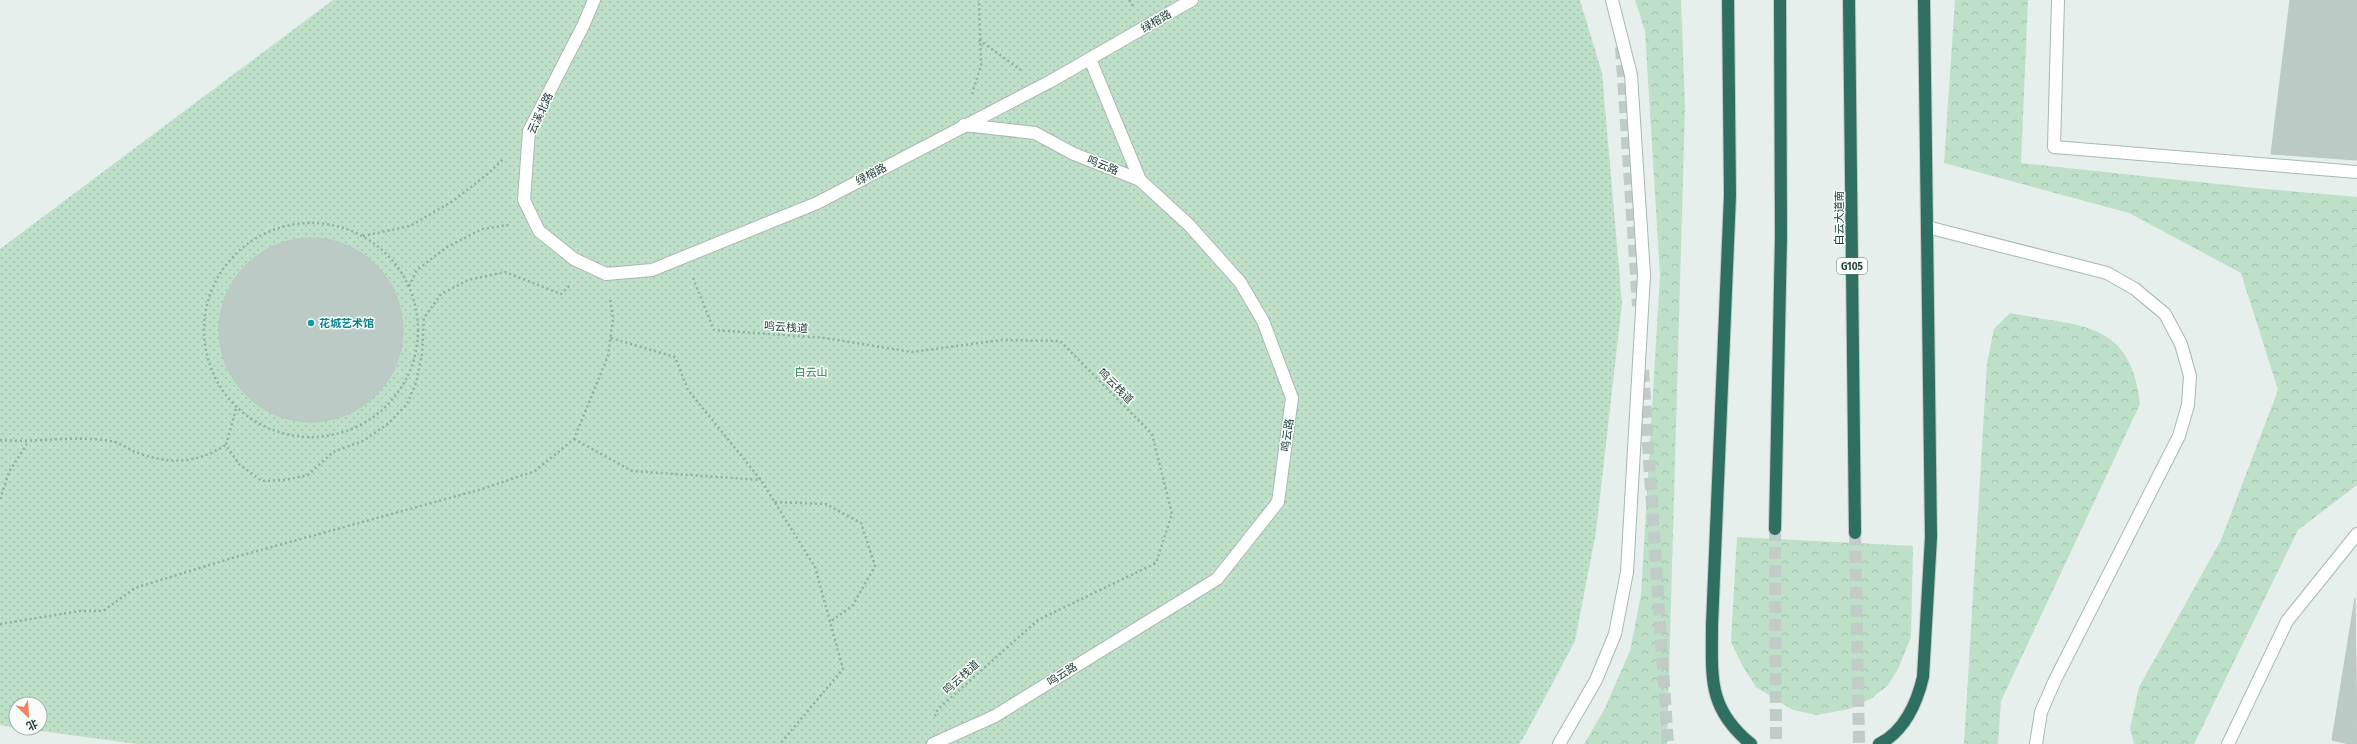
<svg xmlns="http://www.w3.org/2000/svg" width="2357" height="744" viewBox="0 0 2357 744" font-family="'Fira Sans','Noto Sans SC',sans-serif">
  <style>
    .forest { fill: url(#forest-crowns) }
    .garden { fill: url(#garden-dots) }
    .building { fill: #bbcac4; stroke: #b8c9c2 }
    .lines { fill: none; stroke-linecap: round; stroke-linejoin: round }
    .secondary-tunnel { stroke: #bfccc8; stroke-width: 12; stroke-dasharray: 12 6; stroke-linecap: butt }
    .highway-tunnel { stroke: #bfccc8; stroke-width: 12; stroke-dasharray: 12 6; stroke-linecap: butt }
    .lane-casing { stroke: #a8b8b2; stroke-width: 14 }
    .street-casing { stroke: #a8b8b2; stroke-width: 14 }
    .highway-casing { stroke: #c2cac8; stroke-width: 14 }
    .path { stroke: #86b3a5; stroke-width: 2.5; stroke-dasharray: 2 3; stroke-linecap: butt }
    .lane { stroke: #fff; stroke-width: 12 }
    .street { stroke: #fff; stroke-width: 12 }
    .highway { stroke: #2f6f62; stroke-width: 12 }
    .culture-dot { fill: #0f9aa8; stroke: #f7fbf9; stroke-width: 1.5 }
    .labels { text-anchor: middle; stroke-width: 3; stroke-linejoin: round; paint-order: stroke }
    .shield { fill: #f7fbf9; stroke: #637a73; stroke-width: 1 }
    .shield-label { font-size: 10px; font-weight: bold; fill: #24423a }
    .street-label { font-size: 11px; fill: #24423a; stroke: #f7fbf9 }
    .culture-label { font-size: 11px; font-weight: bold; fill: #0d838f; stroke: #f7fbf9; text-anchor: start }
    .park-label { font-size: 11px; fill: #2d7a4b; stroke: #f7fbf9 }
  </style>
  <defs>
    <pattern id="forest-crowns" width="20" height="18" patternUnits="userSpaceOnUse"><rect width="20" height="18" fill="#bfe0c8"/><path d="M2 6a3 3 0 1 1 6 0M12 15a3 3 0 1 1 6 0" fill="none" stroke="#a4c1ad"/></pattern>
    <pattern id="garden-dots" width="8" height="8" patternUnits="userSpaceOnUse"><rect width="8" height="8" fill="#bfe0c8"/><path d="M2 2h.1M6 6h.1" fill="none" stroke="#a4c1ad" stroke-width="1.8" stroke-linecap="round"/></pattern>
  </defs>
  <rect width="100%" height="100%" fill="#e6efeb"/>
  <g class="forest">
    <polygon points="1635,0 1681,0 1685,107 1667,744 1584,744 1604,710 1630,651 1641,595 1660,275 1645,31"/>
    <polygon points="1955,0 2028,0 2021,163 2255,188 2357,197 2357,485 2298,530 2194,744 2134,744 2130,728 2139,687 2221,540 2278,390 2241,273 2129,213 1944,163"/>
    <path d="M2010,313C2077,327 2131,318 2140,404L2001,701L1998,744H1964L1987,363L1994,329Z"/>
    <polygon points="1737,537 1913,546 1911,637 1898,669 1888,685 1872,698 1850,709 1817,715 1793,710 1756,687 1742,665 1731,642"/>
  </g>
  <polygon class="garden" points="333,0 1580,0 1602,73 1622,303 1596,532 1575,641 1525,735 1519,744 137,744 19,728 40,728 40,704 16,704 16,728 0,725 0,249"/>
  <g class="building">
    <polygon points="2290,0 2357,0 2357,160 2271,154"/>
    <circle cx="311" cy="330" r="92"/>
    <polygon points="2355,598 2357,744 2349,744 2332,740"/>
  </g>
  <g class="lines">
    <g class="secondary-tunnel">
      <polyline points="1621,47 1638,306"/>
      <polyline points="1643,370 1668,744"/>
    </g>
    <g class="highway-tunnel">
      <polyline points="1775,529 1776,744"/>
      <polyline points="1855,533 1859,744"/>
    </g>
    <g class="lane-casing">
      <g id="lane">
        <polyline points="1090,59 1140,180"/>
        <polyline points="933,744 995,716 1217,579 1278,502 1292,398 1263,321 1240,282 1189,225 1140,180 1074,154 1035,133 964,125"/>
      </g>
    </g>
    <g class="street-casing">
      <g id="street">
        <polyline points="594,0 583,26 529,131 524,200 539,231 574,259 606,274 652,270 817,203 1051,81 1192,0"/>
        <polyline points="2058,0 2054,147 2357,172"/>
        <polyline points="1927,227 2107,273 2135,289 2165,314 2181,344 2190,376 2188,405 2179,436 2055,680 2041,712 2036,744"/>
        <polyline points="1559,744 1596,680 1615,634 1627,572 1644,275 1631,75 1612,0"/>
        <polyline points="2228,744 2287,621 2357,534"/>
      </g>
    </g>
    <g class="highway-casing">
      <g id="highway">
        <path d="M1728,0L1730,195L1712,625C1712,677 1707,708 1751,744"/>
        <polyline points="1849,0 1855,533"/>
        <polyline points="1775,529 1781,236 1780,0"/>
        <path d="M1879,744C1904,732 1917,703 1923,677L1931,537L1924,0"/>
      </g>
    </g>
    <g class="path">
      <polyline points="1129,0 1133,6"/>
      <polyline points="979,40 1021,70"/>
      <polyline points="972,94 981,65 979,0"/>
      <circle cx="311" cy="330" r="107"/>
      <polyline points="363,236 410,226 453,201 490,172 503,159"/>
      <polyline points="693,278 714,330 825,338 912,352 1001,340 1060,341 1152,434 1172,514 1156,563 1038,620 938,709 935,716"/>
      <polyline points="409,286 417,270 447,247 482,229 509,225"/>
      <polyline points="611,338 675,357 688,390 761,480 815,567 843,669 780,744"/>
      <polyline points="236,409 226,445 239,464 262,481 285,480 308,475 333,452 363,441 389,423 407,404 416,383 422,354 424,318 441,294 468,280 505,272 561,294 571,284"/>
      <polyline points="574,439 632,471 761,480"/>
      <path d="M0,440C37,443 74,435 110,441C120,442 129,450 138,453C173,465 196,463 226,445"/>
      <polyline points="0,499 9,472 28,442"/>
      <polyline points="775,502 826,504 861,523 875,566 853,605 830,622"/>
      <polyline points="0,624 80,611 103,611 135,588 232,558 482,489 535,471 574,439 608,356 613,319 610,298"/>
    </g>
    <use href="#lane" class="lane"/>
    <use href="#street" class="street"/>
    <use href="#highway" class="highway"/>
  </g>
  <circle class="culture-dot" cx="311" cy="323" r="4"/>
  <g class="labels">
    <rect class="shield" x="1837" y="258" width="30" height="16" rx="3"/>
    <g class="shield-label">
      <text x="1852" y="270">G105</text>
    </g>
    <g class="street-label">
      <text transform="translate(1156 21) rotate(-30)" y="4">绿榕路</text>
      <text transform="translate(540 113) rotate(-65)" y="4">云溪北路</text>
      <text transform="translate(1103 165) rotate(22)" y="4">鸣云路</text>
      <text transform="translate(871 174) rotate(-28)" y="4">绿榕路</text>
      <text transform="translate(1839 218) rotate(-90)" y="4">白云大道南</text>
      <text transform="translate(786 327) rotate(4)" y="4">鸣云栈道</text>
      <text transform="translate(1116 386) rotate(45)" y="4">鸣云栈道</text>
      <text transform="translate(1287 435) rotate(-82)" y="4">鸣云路</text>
      <text transform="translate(1062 674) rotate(-32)" y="4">鸣云路</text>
      <text transform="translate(961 677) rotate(-42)" y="4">鸣云栈道</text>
    </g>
    <g class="culture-label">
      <text x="319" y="327">花城艺术馆</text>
    </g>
    <g class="park-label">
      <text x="811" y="376">白云山</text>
    </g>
  </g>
  <g transform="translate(28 716) rotate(155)"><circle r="19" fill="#f7fbf9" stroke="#a3b1ad"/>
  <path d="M0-3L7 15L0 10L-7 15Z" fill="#f4845f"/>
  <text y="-6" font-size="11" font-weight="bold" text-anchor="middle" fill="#24423a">北</text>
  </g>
</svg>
